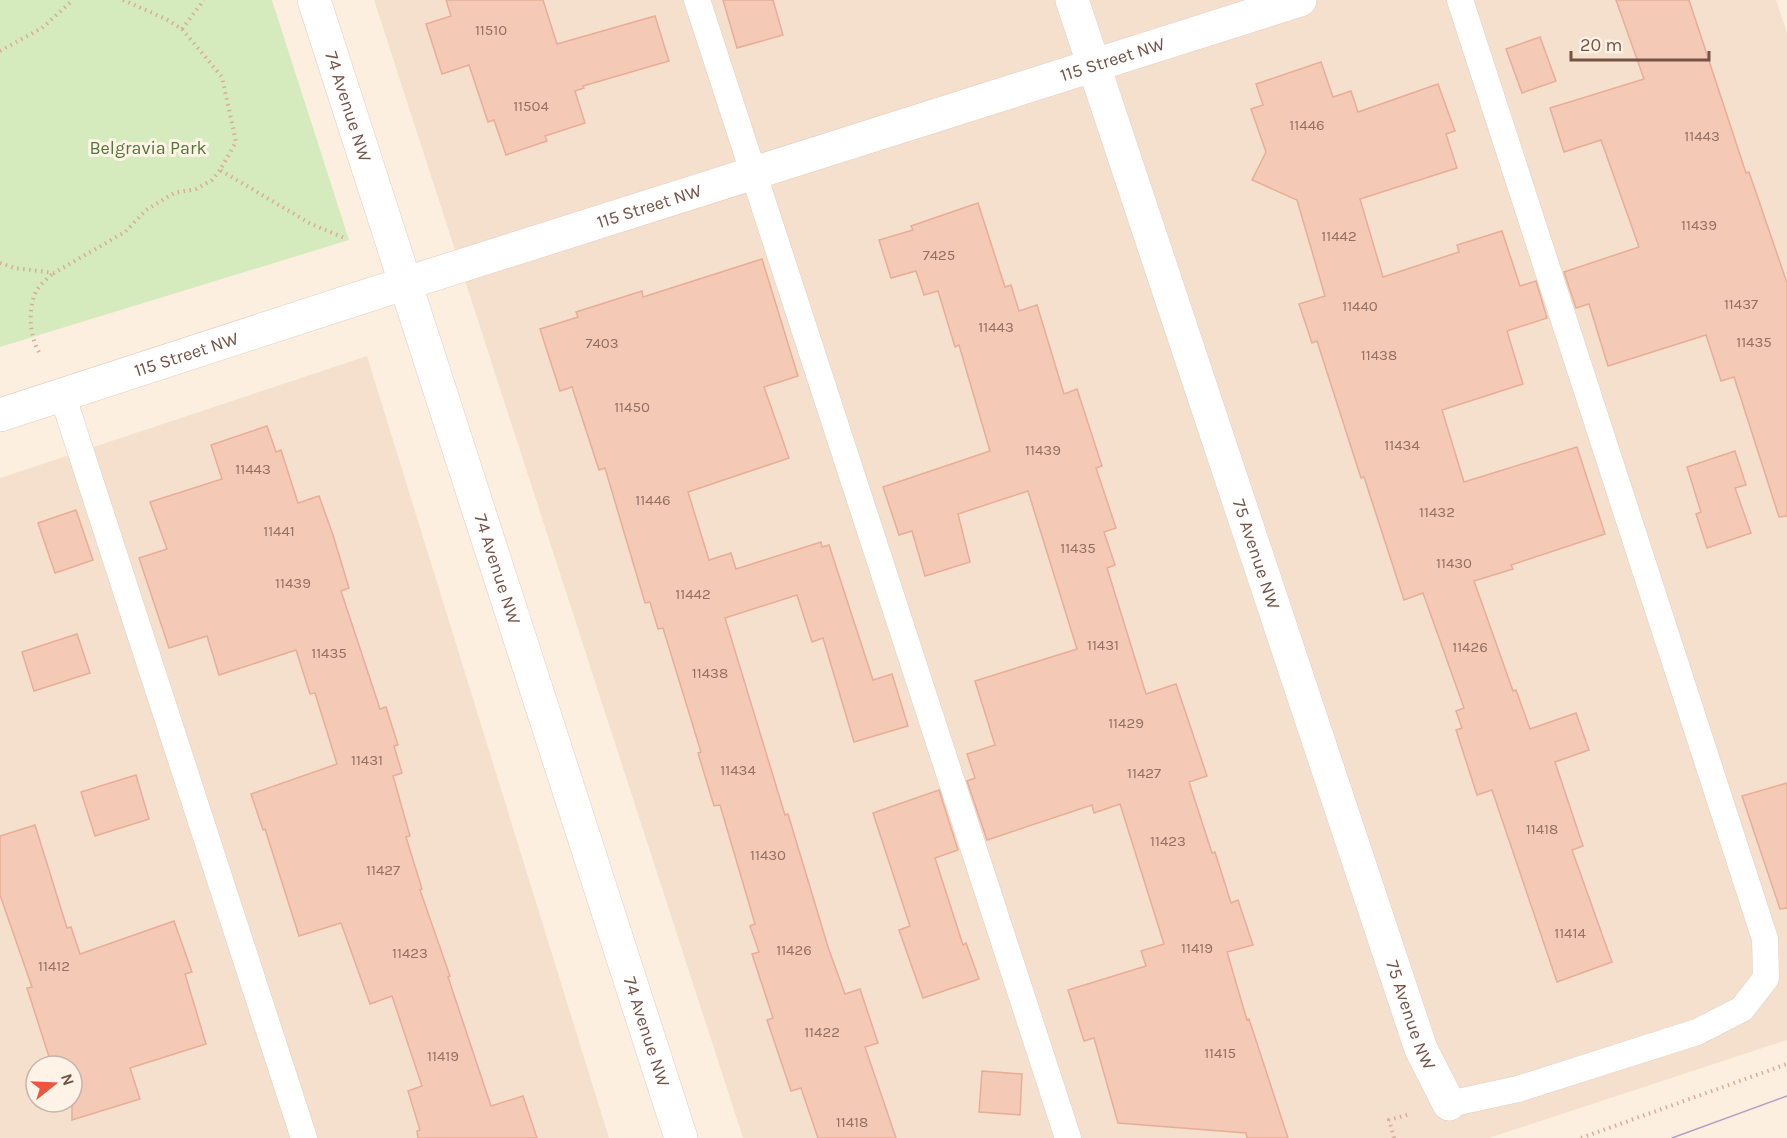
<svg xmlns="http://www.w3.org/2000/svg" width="1787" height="1138" viewBox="0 0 1787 1138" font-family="Karla,sans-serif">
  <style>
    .residential { fill: #f5e0ce; fill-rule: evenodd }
    .green { fill: #d5ebbe }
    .building { fill: #f4c9b6; stroke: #e8ad96; stroke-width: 1.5 }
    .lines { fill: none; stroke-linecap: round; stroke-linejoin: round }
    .lane-casing { stroke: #e4ccbf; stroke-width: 27 }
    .street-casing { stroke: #e4ccbf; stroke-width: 34 }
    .path { stroke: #d9ac9a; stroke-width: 4; stroke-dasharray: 1.5 4.5; stroke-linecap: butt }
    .lane { stroke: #fff; stroke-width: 26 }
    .street { stroke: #fff; stroke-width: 33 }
    .tram { stroke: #b09fc6; stroke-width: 1.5 }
    .labels { text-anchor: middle; stroke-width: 6; stroke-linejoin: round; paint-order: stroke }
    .number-label { font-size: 15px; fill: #957062 }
    .street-label { font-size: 18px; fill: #755346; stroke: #fff3e7 }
    .park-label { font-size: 18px; fill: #52763b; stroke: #fff3e7 }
  </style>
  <rect width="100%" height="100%" fill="#fdefe0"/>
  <g class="residential">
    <polygon points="374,0 1776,0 1787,33 1787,1040 1489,1138 743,1138"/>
    <path d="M367,356L609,1138H0V478ZM36,1066H72V1102H36Z"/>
  </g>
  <polygon class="green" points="0,0 272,0 349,240 0,347"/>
  <g class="building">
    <polygon points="446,0 543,0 557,44 655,16 669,61 583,86 584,88 575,91 585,123 545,136 547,141 506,155 494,120 488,122 469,65 442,74 426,24 451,16"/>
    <polygon points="723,0 773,0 783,35 737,48"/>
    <polygon points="1616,0 1689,0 1746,173 1749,172 1787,283 1787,516 1779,517 1734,377 1721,381 1706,335 1608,366 1589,304 1576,308 1564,272 1639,247 1601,140 1564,152 1550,108 1644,79"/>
    <polygon points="1540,37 1556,81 1522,93 1506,49"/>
    <polygon points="1321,62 1333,97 1351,91 1358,112 1438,84 1455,131 1446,134 1457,168 1360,199 1383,277 1459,252 1457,245 1502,231 1520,286 1536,281 1547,318 1507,331 1523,384 1442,410 1464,482 1577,447 1605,534 1511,565 1513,569 1474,581 1513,691 1516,690 1530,729 1576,713 1589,750 1555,762 1583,846 1572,850 1612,962 1557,982 1492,790 1477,795 1456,730 1462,728 1456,711 1464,708 1423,593 1404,600 1364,477 1361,478 1317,341 1312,343 1299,304 1325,296 1297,200 1252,180 1266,152 1251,109 1263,105 1256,84"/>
    <polygon points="978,203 1005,287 1011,285 1019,311 1037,305 1064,394 1077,389 1102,466 1096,468 1116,528 1104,532 1115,565 1107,568 1146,694 1176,684 1207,776 1189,782 1212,853 1215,852 1231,903 1238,900 1253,945 1227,952 1247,1020 1249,1019 1288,1138 1247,1138 1246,1133 1118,1123 1094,1038 1084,1041 1068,990 1146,966 1141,951 1164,944 1120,804 1094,813 1092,805 987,840 967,781 975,778 967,754 995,745 975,681 1077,649 1028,491 958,514 970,562 925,576 912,531 899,535 883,487 990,451 959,345 955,347 938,291 924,295 916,271 891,278 879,240 913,230 911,226"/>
    <polygon points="762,259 798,376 764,387 789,458 688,492 709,560 731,553 736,569 821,542 822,547 829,545 873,680 892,674 908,726 854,742 823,638 812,642 797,595 725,618 785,815 788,814 828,947 845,994 860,989 878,1043 865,1047 896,1138 818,1138 801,1088 791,1091 767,1020 773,1018 752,954 759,952 750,926 755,924 720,805 714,806 698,753 701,752 663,628 658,629 650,602 645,603 605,468 599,470 572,387 560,391 540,329 578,317 576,312 642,291 643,297"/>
    <polygon points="267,426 276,452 281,450 298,503 319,496 333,535 349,588 341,591 380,709 386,707 398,745 394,746 402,773 393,776 410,836 406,837 422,889 420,890 450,976 448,977 491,1106 523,1096 537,1138 418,1138 417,1131 420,1130 408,1091 422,1086 392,996 370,1004 341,923 299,936 265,829 263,830 251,794 337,764 315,693 310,694 296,650 219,675 207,636 169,648 139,558 167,549 150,502 222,479 211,445"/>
    <polygon points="1735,451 1746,485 1735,488 1751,533 1707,548 1696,514 1701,512 1687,467"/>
    <polygon points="76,510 93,560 55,573 38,523"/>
    <polygon points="77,634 90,673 34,691 22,652"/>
    <polygon points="136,775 149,819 95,836 81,792"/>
    <polygon points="1787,783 1787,908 1780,909 1742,796"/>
    <polygon points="939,790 958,850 935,858 963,945 966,943 979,979 923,998 899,930 910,926 873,813"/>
    <polygon points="35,825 67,928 71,927 80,954 174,921 192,972 185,974 206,1044 130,1068 140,1099 72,1120 72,1066 52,1066 27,988 32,987 0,895 0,836"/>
    <polygon points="982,1071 1022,1074 1020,1115 979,1112"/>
  </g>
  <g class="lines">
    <g class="lane-casing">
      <g id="lane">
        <polyline points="697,0 1068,1138"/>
        <polyline points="62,394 304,1138"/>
        <polyline points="1449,1104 1518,1089 1697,1032 1742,1009 1766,978 1765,939 1460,0"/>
      </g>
    </g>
    <g class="street-casing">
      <g id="street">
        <path id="s1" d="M314,0L681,1138"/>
        <path id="s2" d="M1072,0L1421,1049L1449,1104"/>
        <path id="s3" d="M0,415L372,294L1300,0"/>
      </g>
    </g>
    <g class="path">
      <polyline points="123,0 166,19 182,29 222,77 236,142 220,170 311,224 347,239"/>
      <polyline points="182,29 204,0"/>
      <polyline points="0,51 42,28 73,0"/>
      <polyline points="0,263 15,268 54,273 125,232 146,210 174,193 196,189 212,180 220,170"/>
      <path d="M39,352C29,336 27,302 39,287C43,282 49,277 53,273"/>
      <polyline points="1394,1138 1389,1120 1410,1114"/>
      <polyline points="1581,1138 1787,1064"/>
    </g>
    <use href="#lane" class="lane"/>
    <use href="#street" class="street"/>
    <polyline class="tram" points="1672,1138 1787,1096"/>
  </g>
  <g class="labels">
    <g class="number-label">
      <text x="491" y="35">11510</text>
      <text x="531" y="111">11504</text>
      <text x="1307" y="130">11446</text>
      <text x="1702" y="141">11443</text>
      <text x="1699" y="230">11439</text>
      <text x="1339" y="241">11442</text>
      <text x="939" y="260">7425</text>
      <text x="1741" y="309">11437</text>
      <text x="1360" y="311">11440</text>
      <text x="996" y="332">11443</text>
      <text x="1754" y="347">11435</text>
      <text x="602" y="348">7403</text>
      <text x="1379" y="360">11438</text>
      <text x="632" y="412">11450</text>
      <text x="1402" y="450">11434</text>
      <text x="1043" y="455">11439</text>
      <text x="253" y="474">11443</text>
      <text x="653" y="505">11446</text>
      <text x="1437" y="517">11432</text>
      <text x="279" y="536">11441</text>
      <text x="1078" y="553">11435</text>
      <text x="1454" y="568">11430</text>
      <text x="293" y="588">11439</text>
      <text x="693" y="599">11442</text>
      <text x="1103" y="650">11431</text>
      <text x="1470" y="652">11426</text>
      <text x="329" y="658">11435</text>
      <text x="710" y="678">11438</text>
      <text x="1126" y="728">11429</text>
      <text x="367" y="765">11431</text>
      <text x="738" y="775">11434</text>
      <text x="1144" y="778">11427</text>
      <text x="1542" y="834">11418</text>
      <text x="1168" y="846">11423</text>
      <text x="768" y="860">11430</text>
      <text x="383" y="875">11427</text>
      <text x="1570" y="938">11414</text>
      <text x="1197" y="953">11419</text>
      <text x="794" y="955">11426</text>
      <text x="410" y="958">11423</text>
      <text x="54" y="971">11412</text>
      <text x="822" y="1037">11422</text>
      <text x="1220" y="1058">11415</text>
      <text x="443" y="1061">11419</text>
      <text x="852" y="1127">11418</text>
    </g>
    <g class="street-label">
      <text dy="6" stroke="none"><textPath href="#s3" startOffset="1168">115 Street NW</textPath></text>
      <text dy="6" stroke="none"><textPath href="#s1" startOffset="112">74 Avenue NW</textPath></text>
      <text dy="6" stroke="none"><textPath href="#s3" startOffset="682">115 Street NW</textPath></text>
      <text dy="6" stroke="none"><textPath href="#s3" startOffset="196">115 Street NW</textPath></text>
      <text dy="6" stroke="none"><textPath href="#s2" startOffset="584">75 Avenue NW</textPath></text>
      <text dy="6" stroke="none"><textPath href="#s1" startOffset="598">74 Avenue NW</textPath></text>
      <text dy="6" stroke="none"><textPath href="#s2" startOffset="1070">75 Avenue NW</textPath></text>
      <text dy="6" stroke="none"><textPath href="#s1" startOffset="1084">74 Avenue NW</textPath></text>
    </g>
    <g class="park-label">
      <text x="148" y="154">Belgravia Park</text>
    </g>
  </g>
  <g transform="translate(54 1084) rotate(72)"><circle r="28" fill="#fff3e7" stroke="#c8b3a7" stroke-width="1.5"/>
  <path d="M0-4.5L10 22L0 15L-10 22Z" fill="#ee553e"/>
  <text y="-9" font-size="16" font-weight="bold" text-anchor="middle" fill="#755346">N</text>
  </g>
  <path d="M1571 51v9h138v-9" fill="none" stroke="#755346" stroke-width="3"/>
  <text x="1580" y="51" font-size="18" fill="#755346" stroke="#fff3e7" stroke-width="4.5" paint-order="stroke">20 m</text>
</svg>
